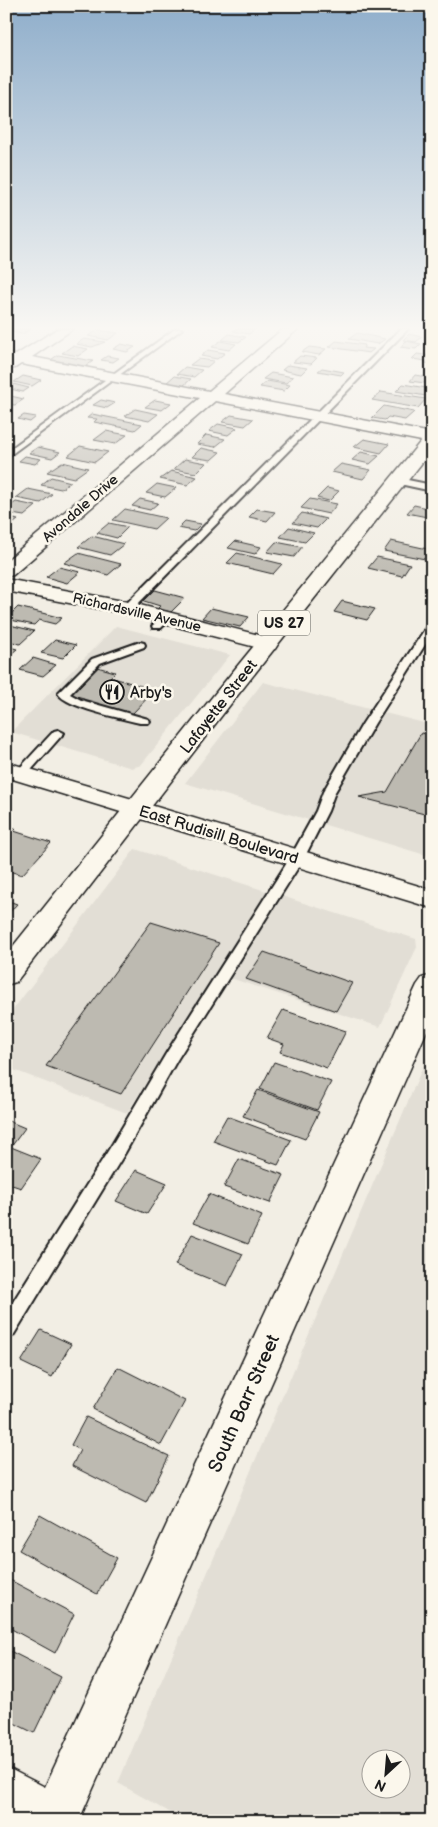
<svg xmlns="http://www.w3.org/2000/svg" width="438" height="1827" viewBox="0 0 438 1827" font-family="'Balsamiq Sans',sans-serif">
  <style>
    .built { fill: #e2ded5; fill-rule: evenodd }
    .building { fill: #bdbab1; stroke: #1c1c1c }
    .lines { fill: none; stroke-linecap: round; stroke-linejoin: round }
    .service-casing { stroke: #1c1c1c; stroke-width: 4 }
    .minor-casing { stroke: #1c1c1c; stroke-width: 3 }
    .tertiary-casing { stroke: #1c1c1c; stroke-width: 3 }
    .trunk-casing { stroke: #1c1c1c; stroke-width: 3 }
    .service { fill: #fbf7ec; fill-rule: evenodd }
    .minor { fill: #fbf7ec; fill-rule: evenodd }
    .tertiary { fill: #fbf7ec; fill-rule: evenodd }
    .trunk { fill: #fbf7ec; fill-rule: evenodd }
    .labels { text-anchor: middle; stroke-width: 5; stroke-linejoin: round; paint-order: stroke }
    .far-street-label { font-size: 14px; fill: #1c1c1c; stroke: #fbf7ec }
    .shield { fill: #fbf7ec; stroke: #5f5e5a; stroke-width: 1 }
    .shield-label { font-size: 15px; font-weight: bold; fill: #1c1c1c }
    .poi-label { font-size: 16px; fill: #1c1c1c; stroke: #fbf7ec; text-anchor: start }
    .street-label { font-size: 16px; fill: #1c1c1c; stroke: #fbf7ec }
    .near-street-label { font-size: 19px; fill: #1c1c1c; stroke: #fbf7ec }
  </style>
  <rect width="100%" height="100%" fill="#f2eee4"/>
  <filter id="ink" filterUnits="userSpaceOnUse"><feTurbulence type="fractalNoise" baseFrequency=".02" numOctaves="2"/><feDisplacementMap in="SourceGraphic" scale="10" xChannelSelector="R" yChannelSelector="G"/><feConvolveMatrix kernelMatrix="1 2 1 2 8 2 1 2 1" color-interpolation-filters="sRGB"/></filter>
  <g filter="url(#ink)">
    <g class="built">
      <polygon points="116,626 230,655 141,765 132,768 11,732"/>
      <polygon points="263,682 432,725 432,857 185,783"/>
      <polygon points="135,849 416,939 417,947 380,1027 215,973 127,1113 6,1067 6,1019"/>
      <path d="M432,1045V1821H185L118,1783ZM370,1760H400V1790H370Z"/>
    </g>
    <g class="building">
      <polygon points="11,329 31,329 22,334 7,331"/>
      <polygon points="236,329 255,329 249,334 233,331"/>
      <polygon points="98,330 118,333 108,340 88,336"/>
      <polygon points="357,333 385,339 378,344 349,339"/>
      <polygon points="229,334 246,337 239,342 222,340"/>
      <polygon points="409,334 422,337 416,342 403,340"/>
      <polygon points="84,339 105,342 92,347 76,344"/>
      <polygon points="220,341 236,344 229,350 212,347"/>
      <polygon points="336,341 365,345 363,348 374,349 369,353 329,347"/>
      <polygon points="406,341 421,344 416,349 400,347"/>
      <polygon points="121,344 135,347 127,352 113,349"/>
      <polygon points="72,346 88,349 78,356 62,353"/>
      <polygon points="309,347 326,349 319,355 302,352"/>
      <polygon points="208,350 225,353 217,359 201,356"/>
      <polygon points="417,354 432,356 432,364 425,363 426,361 412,359"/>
      <polygon points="58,355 93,361 85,367 49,361"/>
      <polygon points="107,356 119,358 113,362 101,360"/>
      <polygon points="300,356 317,358 311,364 293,362"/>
      <polygon points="198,359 214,361 207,367 190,365"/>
      <polygon points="288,365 307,368 301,374 282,370"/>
      <polygon points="185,367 202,370 194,377 177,374"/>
      <polygon points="322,368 344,372 341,375 318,371"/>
      <polygon points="271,373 293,377 286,383 263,379"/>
      <polygon points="415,375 432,378 432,384 410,381"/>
      <polygon points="23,376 41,380 32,386 14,382"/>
      <polygon points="174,376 191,379 183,386 166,383"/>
      <polygon points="267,381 290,385 284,391 260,387"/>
      <polygon points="13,384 29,388 23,392 6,388"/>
      <polygon points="403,384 432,389 432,397 396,391"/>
      <polygon points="381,392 426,399 418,408 372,400"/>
      <polygon points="6,395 24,399 15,405 6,404"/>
      <polygon points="101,400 115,403 107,408 93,405"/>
      <polygon points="155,400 171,403 162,410 145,407"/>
      <polygon points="384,406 414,412 405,420 388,417 385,420 372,418"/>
      <polygon points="135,409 158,414 149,421 125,416"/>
      <polygon points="92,414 142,424 135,430 94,422 97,419 87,418"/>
      <polygon points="24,415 36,417 30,422 18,419"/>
      <polygon points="231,415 253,419 245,426 222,422"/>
      <polygon points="218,424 237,428 228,435 209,431"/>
      <polygon points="106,431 127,435 115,444 94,440"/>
      <polygon points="206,435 225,439 215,447 197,444"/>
      <polygon points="364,439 389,444 381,453 354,447"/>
      <polygon points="80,446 108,452 95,462 68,456"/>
      <polygon points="38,447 60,452 52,458 29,453"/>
      <polygon points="201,448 220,452 211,460 192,457"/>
      <polygon points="361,452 379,456 370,464 352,460"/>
      <polygon points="25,456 41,459 35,464 19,461"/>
      <polygon points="185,459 206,463 196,473 174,469"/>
      <polygon points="62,462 88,468 74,478 47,472"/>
      <polygon points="341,464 371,470 363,479 332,472"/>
      <polygon points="171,471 197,477 187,485 160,479"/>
      <polygon points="51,477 71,482 61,489 41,485"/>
      <polygon points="157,484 176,488 165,497 146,493"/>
      <polygon points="327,488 339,491 329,501 317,498"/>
      <polygon points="28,489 52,494 41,503 16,498"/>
      <polygon points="140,499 158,503 150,510 132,506"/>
      <polygon points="310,499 337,504 329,514 301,508"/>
      <polygon points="16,502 36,506 24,516 6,513 6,509"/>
      <polygon points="414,505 432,509 432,518 407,513"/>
      <polygon points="125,509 166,518 154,529 113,520"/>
      <polygon points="257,509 275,512 267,521 249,517"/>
      <polygon points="302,513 326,519 317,528 293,523"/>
      <polygon points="6,517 18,520 6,529"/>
      <polygon points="185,521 201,524 194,531 178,528"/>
      <polygon points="109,523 128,527 117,538 97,533"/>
      <polygon points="289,527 314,533 305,542 280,537"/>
      <polygon points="92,536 124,544 110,555 78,547"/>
      <polygon points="235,541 261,547 255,554 228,548"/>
      <polygon points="391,541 432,550 432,557 430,560 384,551"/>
      <polygon points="276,542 302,547 294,557 267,552"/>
      <polygon points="78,553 121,564 108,575 64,563"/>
      <polygon points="237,553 282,564 273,574 227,563"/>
      <polygon points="377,557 410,564 402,576 368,568"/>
      <polygon points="59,567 80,572 67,583 46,577"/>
      <polygon points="155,590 185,598 171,612 157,609 160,606 144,601"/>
      <polygon points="342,601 375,609 367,620 334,612"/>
      <polygon points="18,607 62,618 55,624 39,620 34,625 6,619"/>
      <polygon points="211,608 249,617 240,627 202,618"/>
      <polygon points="6,624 34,631 20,644 6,640"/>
      <polygon points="55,640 76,645 63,658 41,653"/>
      <polygon points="6,646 17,649 6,658"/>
      <polygon points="33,658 56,665 43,676 20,670"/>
      <polygon points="97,667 115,672 110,677 155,690 132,714 82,700 84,698 68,694"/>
      <polygon points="421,733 432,735 432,816 359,797 387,792"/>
      <polygon points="6,826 16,829 14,831 51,843 22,875 6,870"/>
      <polygon points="6,900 17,904 6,916"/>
      <polygon points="151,922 219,943 121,1094 46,1066"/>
      <polygon points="264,952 352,983 336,1011 246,979"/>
      <polygon points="283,1010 346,1031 327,1068 280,1052 284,1044 267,1038"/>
      <polygon points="274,1062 331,1082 317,1110 260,1089"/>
      <polygon points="258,1090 319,1112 305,1139 243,1116"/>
      <polygon points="227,1116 291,1140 278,1165 213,1141"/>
      <polygon points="6,1120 25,1128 11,1147 41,1159 21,1188 6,1183"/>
      <polygon points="239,1159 284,1175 270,1203 224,1187"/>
      <polygon points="136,1170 167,1183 147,1214 116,1201"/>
      <polygon points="209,1194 262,1216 248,1244 193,1223"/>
      <polygon points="192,1234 243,1254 227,1286 175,1265"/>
      <polygon points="41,1330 71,1344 52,1377 21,1362"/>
      <polygon points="118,1367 185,1401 161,1445 93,1409"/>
      <polygon points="86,1417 169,1456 146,1503 72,1466 80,1450 71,1445"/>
      <polygon points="40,1515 117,1558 97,1594 19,1550"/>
      <polygon points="8,1579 74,1614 55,1653 6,1626"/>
      <polygon points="6,1649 61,1677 34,1733 6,1719"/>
    </g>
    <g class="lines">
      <g class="service-casing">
        <g id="service">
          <polygon points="175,329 182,329 6,458 6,452"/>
          <polygon points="401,329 408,329 132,610 124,610 124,606"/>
          <polygon points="398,478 432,485 432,491 395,483 395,479"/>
          <polygon points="166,615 171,618 161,628 153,628 152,626 162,616"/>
          <polygon points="432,623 432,634 375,723 335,792 328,811 304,858 177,1060 125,1153 13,1336 6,1338 6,1313 113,1143 167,1052 290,858 316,811 323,792 363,723 427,626"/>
          <path d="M140,642L144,643L145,645L144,647L100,663L70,694L81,700L148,719L150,721L148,723H140C124,719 64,707 58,693L92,659Z"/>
          <polygon points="58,730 64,733 62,735 25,777 17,777 15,774 17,771 54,731"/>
        </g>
      </g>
      <g class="minor-casing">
        <g id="minor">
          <polygon points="57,329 73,329 32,357 209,391 283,329 298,329 224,394 432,433 432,443 215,401 13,575 6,577 6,561 200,398 21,364 15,368 6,369 6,353 16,355"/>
          <polygon points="6,579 128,602 275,639 278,644 275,649 267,650 127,614 6,591"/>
          <polygon points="6,762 146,803 150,809 146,815 137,817 6,777"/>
          <polygon points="432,975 432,1019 80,1818 81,1821 11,1821 6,1818 6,1767 45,1787 417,985 422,978"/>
        </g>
      </g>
      <g class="tertiary-casing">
        <polygon id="tertiary" points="137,801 432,890 432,908 128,815 124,809 128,803"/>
      </g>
      <g class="trunk-casing">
        <polygon id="trunk" points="432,434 432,450 233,701 16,982 6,985 6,955 217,691 426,435"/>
      </g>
      <use href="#service" class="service"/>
      <use href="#minor" class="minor"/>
      <use href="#tertiary" class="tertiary"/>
      <use href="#trunk" class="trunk"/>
    </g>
  </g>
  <linearGradient id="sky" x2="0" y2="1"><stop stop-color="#8faecb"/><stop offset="0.56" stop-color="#f9f7f3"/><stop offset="1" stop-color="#f9f7f3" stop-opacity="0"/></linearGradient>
  <rect width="438" height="585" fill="url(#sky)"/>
  <defs>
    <g id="restaurant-ring" transform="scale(1.25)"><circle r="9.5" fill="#fbf7ec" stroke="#1c1c1c" stroke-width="1.5"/><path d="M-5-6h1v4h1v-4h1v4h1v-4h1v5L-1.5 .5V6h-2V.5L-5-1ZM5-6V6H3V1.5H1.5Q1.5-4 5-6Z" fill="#1c1c1c"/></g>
  </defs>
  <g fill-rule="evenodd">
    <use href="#restaurant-ring" x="112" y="692"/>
  </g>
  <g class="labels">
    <g class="far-street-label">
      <text transform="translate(80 508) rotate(-41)" y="5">Avondale Drive</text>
      <text transform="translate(137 612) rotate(13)" y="5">Richardsville Avenue</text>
    </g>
    <rect class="shield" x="258" y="610.5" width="52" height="25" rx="4"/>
    <g class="shield-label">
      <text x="284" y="628">US 27</text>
    </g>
    <g class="poi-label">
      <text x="130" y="698">Arby's</text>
    </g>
    <g class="street-label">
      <text transform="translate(218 706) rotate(-52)" y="6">Lafayette Street</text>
      <text transform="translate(219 834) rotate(17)" y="6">East Rudisill Boulevard</text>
    </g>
    <g class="near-street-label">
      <text transform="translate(243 1403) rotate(-66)" y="7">South Barr Street</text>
    </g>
  </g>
  <rect width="438" height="1827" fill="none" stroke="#fbf7ec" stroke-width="25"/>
  <rect x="12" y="12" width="413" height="1802" fill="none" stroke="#1c1c1c" stroke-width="2" filter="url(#ink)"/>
  <g transform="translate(386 1774) rotate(206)"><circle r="24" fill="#fbf7ec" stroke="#a29f99"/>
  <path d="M0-4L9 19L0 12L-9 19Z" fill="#1c1c1c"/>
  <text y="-8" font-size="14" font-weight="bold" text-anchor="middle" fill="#1c1c1c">N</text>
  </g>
</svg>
